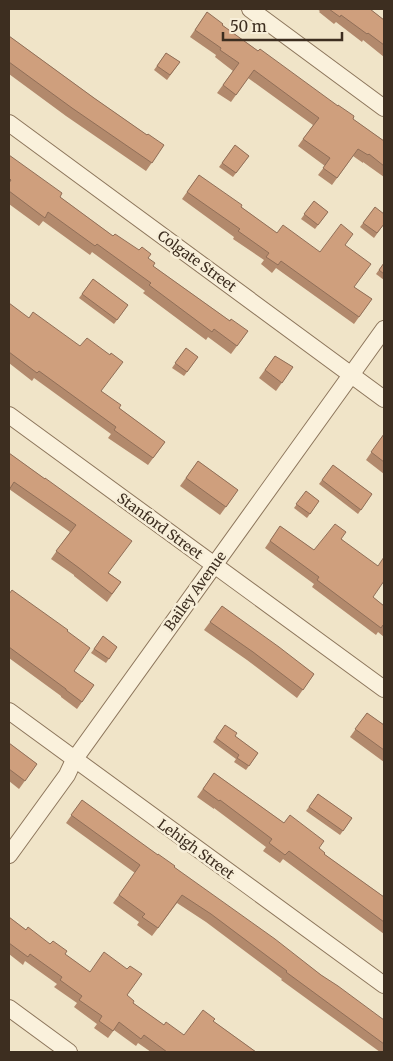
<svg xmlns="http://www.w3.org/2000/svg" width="393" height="1061" viewBox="0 0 393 1061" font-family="Merriweather,serif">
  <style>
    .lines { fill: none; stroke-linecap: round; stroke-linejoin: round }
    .minor-casing { stroke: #8d765c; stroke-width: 18 }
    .minor { stroke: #faf1dc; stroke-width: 16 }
    .wall { fill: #b2896c }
    .building { fill: #cf9f7d; stroke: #916f58 }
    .labels { text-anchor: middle; stroke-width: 5; stroke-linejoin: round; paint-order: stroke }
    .street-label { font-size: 14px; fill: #3d2e20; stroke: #f7eed8 }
  </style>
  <rect width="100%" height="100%" fill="#f0e4c8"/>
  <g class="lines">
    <g class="minor-casing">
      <g id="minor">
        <polyline points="250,9 384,108"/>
        <polyline points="9,123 384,399"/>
        <polyline points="9,415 384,689"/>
        <polyline points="9,711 384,985"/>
        <polyline points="9,855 67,775 74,760 351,375 384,329"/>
        <polyline points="9,1008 69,1052"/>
      </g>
    </g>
    <use href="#minor" class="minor"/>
  </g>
  <g class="wall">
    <polygon points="317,9 370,9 384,20 384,57 363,40 362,42 336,22 334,24 319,12 320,11"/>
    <polygon points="207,12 222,25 353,119 384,141 384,177 363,162 363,163 353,156 332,185 318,175 325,166 298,146 313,125 248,78 231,102 217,93 233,71 215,57 216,55 190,37"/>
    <polygon points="9,36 94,98 147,135 164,145 146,171 66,116 9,74"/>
    <polygon points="166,53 180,62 167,80 154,70"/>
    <polygon points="235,145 249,156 233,177 219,167"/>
    <polygon points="9,155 60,197 113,236 148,258 153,266 230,321 248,331 231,354 208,337 206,340 143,293 145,291 92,252 90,255 43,221 39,226 9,204"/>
    <polygon points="199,175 241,207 277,233 320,252 345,245 354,287 372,299 354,324 276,268 272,273 261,264 264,260 233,239 234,237 182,199"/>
    <polygon points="314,201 328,212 315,229 301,219"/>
    <polygon points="375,207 384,224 374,238 360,227"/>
    <polygon points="384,263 384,280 376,274"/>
    <polygon points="93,279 128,305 114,324 79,298"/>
    <polygon points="9,303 119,408 165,442 148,465 108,438 111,434 34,378 32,381 9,363"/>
    <polygon points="186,348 198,357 184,376 172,368"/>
    <polygon points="275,356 293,367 276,391 259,378"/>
    <polygon points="384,434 384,474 366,460"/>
    <polygon points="9,453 45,479 109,573 121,582 107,602 74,576 74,575 51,559 70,532 9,489"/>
    <polygon points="198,461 238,490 220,515 180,486"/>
    <polygon points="333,465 372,494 358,514 319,484"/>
    <polygon points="306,491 319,501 307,518 294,508"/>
    <polygon points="280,526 314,550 342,539 373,597 384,606 384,637 378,632 376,635 312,587 314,584 265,548"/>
    <polygon points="9,594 67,631 74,671 94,685 77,709 61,697 61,696 9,658"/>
    <polygon points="222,606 314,674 297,698 247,660 204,630"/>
    <polygon points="103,636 117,647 106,663 91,653"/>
    <polygon points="367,713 384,725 384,762 350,737"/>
    <polygon points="225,725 235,736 258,753 246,770 234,762 236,759 213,742"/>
    <polygon points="9,743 37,764 19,789 9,781"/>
    <polygon points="214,773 319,848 324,854 384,897 384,934 283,859 280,863 263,851 266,847 214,808 214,809 197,797"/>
    <polygon points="318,794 352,818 340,835 306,811"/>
    <polygon points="82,800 384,1021 384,1052 380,1052 281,980 282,979 206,922 177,903 152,936 137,925 139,922 113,903 135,873 66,823"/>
    <polygon points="9,917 26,930 50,944 90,972 127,996 133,1003 164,1025 184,1035 213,1021 256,1052 151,1052 138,1043 136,1046 114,1030 108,1038 94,1028 97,1024 74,1007 77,1003 54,987 57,984 25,961 23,965 9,954"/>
  </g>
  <g class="building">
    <polygon points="329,9 370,9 384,20 384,45 368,33 367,34 341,15 340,17"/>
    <polygon points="207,12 223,24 222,25 258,51 260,49 338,106 338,105 354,116 353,119 384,141 384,166 369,154 368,155 358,149 337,178 323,168 330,158 303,139 319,118 254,70 236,95 223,85 239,63 220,50 221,48 195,30"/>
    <polygon points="9,36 94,98 147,135 148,134 164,145 152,163 72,108 9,62"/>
    <polygon points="166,53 180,62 170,75 157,66"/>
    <polygon points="235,145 249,156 236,173 222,163"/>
    <polygon points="9,155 62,193 60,197 113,236 115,234 139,250 142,247 151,254 148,258 155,263 153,266 230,321 231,319 248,331 237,346 214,329 212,332 149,285 151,283 97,244 95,246 48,212 45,218 9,191 9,183 11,180 9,178"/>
    <polygon points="199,175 242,205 241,207 277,233 283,225 320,252 341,224 353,234 345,245 371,264 354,287 372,299 359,317 281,261 278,265 266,257 269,253 238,231 240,229 187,192"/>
    <polygon points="314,201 328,212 318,225 304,214"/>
    <polygon points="375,207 384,214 384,224 377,233 363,223"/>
    <polygon points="384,263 384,274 379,270"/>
    <polygon points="93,279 128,305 117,320 82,294"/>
    <polygon points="9,303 29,318 33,312 80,346 87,338 110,355 111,353 123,362 101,391 121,405 119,408 165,442 153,458 114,430 116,427 39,371 37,373 9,352"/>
    <polygon points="186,348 198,357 187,372 175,363"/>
    <polygon points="275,356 293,367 282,383 265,370"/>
    <polygon points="384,434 384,462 371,452"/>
    <polygon points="9,453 45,479 45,478 132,541 108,573 121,582 112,594 79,568 56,551 76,525 14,482 9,490"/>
    <polygon points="198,461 238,490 226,507 186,478"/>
    <polygon points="333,465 372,494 361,510 322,480"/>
    <polygon points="306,491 319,501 310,514 296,504"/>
    <polygon points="335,524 346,532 341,539 378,566 384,557 384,581 373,597 384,606 384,626 383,625 381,628 317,580 319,577 270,541 280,526 314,550"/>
    <polygon points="12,590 68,630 67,631 90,648 74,671 94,685 82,702 66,690 66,689 9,647 9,594"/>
    <polygon points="222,606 279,647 314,674 303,690 253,652 210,622"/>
    <polygon points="103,636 117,647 109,659 94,649"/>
    <polygon points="367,713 384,725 384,750 355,729"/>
    <polygon points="225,725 237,733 235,736 258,753 249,766 237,758 239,755 216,738"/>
    <polygon points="9,743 37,764 25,781 9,769"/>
    <polygon points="214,773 284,823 290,815 324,841 319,848 325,853 324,854 384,897 384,922 289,851 285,855 269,843 272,839 220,800 219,801 203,789"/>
    <polygon points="318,794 352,818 343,831 309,807"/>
    <polygon points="82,800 158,855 158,854 175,866 174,867 275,939 321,975 338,986 384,1020 383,1021 384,1021 384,1044 286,972 287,971 211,914 182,895 158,928 142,917 145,914 119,895 140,865 71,815"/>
    <polygon points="9,917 26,930 28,927 50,944 53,941 67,951 65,954 90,972 104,952 127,969 130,966 142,974 127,995 134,1001 133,1003 164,1025 166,1022 184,1035 203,1010 215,1019 213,1021 256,1052 167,1052 144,1035 141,1039 119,1022 113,1031 99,1021 102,1016 79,1000 82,996 60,980 62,977 30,954 28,957 9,943"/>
  </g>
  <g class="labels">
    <g class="street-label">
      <text transform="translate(197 261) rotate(36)" y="5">Colgate Street</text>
      <text transform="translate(160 526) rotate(36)" y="5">Stanford Street</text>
      <text transform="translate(195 591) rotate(-54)" y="5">Bailey Avenue</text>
      <text transform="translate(196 849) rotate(36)" y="5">Lehigh Street</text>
    </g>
  </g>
  <rect width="393" height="1061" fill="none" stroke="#3d2e20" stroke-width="20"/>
  <path d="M223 32v8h119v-8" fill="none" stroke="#3d2e20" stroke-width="2.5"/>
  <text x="230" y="32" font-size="15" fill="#3d2e20" stroke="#f7eed8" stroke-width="4" paint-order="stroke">50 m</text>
</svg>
